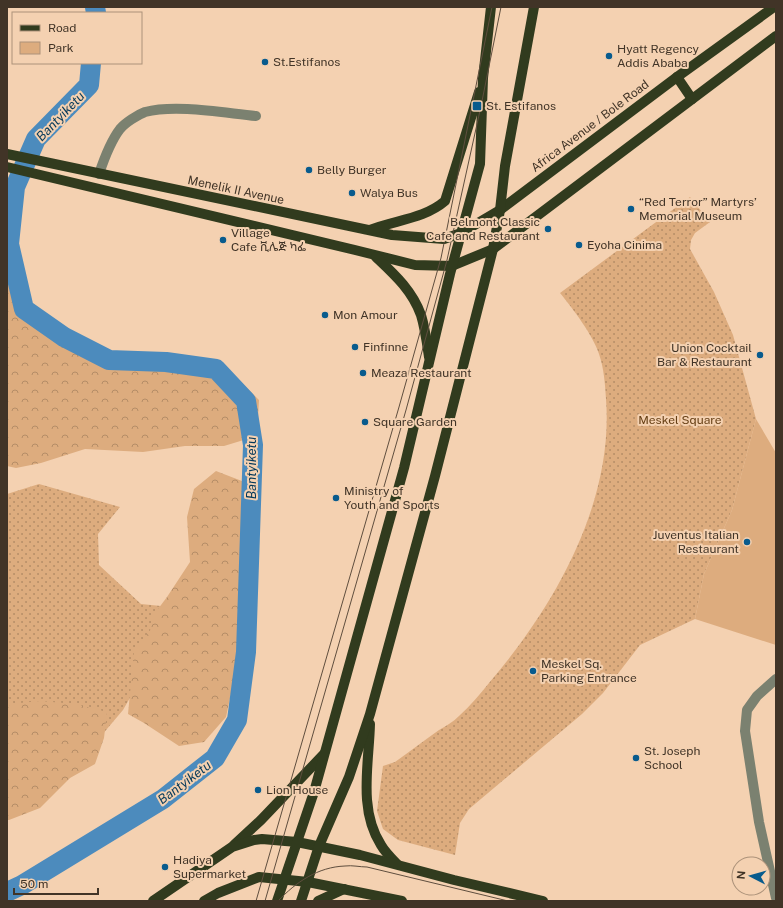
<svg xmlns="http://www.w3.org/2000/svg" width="783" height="908" viewBox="0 0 783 908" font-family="'Public Sans','Noto Sans Ethiopic',sans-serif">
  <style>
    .green { fill: url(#green-dots) }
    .forest { fill: url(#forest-crowns) }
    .pitch { fill: #ddac7e }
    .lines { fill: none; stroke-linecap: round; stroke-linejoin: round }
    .river { stroke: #4c8bbd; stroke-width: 20 }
    .minor { stroke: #7b8170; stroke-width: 10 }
    .major { stroke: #313b1e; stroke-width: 10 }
    .tram { stroke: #5f4e3e; stroke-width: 1 }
    .poi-dot { fill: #085b8d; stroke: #f4d1b1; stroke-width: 1.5 }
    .labels { text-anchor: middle; stroke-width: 4; stroke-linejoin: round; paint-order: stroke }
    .poi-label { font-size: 12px; fill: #413427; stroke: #f4d1b1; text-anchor: start }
    .street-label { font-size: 12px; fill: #413427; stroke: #f4d1b1 }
    .park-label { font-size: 12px; fill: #663f15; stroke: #f4d1b1 }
    .water-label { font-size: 13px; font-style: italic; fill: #05395a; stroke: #f4d1b1 }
  </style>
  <defs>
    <pattern id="green-dots" width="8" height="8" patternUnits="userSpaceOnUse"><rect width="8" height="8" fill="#ddac7e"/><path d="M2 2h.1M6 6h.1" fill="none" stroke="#b58d67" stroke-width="1.8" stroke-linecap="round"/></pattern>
    <pattern id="forest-crowns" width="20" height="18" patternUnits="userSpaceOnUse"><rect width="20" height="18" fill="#ddac7e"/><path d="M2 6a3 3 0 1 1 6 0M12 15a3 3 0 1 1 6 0" fill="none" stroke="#b58d67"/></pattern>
  </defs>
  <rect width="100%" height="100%" fill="#f4d1b1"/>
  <g class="green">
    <path d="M690,197L710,222L695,233L691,240L690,249L714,292L733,335L756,419L732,510L704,574L695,619L640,645L603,693L582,714L469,809L460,823L455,855L398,840L383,829L377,811L383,766L395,762C410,751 424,741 439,730C446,726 453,722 459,716C470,706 480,694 489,683C555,606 614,502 606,399C605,383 604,369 599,354C593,335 573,309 560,293Z"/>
    <polygon points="39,484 120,507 98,534 99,565 141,604 161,606 154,656 123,710 63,781 7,810 7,494"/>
  </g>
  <g class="forest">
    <polygon points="7,272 18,296 46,330 91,349 135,354 174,361 241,382 259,400 257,436 224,446 185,446 143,452 85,449 41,463 16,468 7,466"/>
    <polygon points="216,471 247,483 246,519 251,571 236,670 226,717 204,742 179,746 144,723 128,714 134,652 150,631 152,617 167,597 190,562 187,517 194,489"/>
    <polygon points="40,701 75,704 107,712 104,738 95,764 70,778 40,808 9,820 7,820 7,707 11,704"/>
  </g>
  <polygon class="pitch" points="756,419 776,453 776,645 695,619 704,574 732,510"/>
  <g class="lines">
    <g class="river">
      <polyline points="95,7 96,13"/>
      <polyline points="7,892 22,885 163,799 215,758 237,720 246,652 253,445 246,401 216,369 166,362 109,360 64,337 24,309 9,244 15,187 36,139 89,85 91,63"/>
    </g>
    <g class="minor">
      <path d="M99,174C104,159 110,142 120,129C125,123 137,115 145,112C176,104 224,113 256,116"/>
      <polyline points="776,679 757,696 747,710 745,731 759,822 776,898"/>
    </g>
    <g class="major">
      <polyline points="677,77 692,99"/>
      <polyline points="7,154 392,235 444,239 461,233 500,210 677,77 774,7"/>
      <polyline points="7,167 355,250 415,265 452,266 493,249 776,36"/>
      <path d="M370,230C395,220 424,219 445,201L479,92"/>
      <path d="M376,257C394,274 412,290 421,315C425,328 427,343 429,357"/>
      <path d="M370,724C369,764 358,809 381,845C385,852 391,858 397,864"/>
      <polyline points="234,845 261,820 324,754"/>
      <polyline points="153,901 232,847 254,840 262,839 297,842 360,855 454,880 543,901"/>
      <polyline points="204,901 218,893 259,877 308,882 402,901"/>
      <polyline points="277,901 314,792 404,468 450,274 480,164 483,78 491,7"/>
      <polyline points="301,901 319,846 349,777 370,714 435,476 493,249 500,210 505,166 534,7"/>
      <polyline points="318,901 344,889"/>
    </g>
    <g class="tram">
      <polyline points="256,901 399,407 441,258 492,7"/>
      <polyline points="265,901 406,410 447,260 481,106 501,7"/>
      <path d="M278,901C296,882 318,867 345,866C352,865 360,867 367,867L508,901"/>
    </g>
  </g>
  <g class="poi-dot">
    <circle cx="609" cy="56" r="4"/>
    <circle cx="265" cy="62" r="4"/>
    <rect x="472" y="101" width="10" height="10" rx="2"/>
    <circle cx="309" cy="170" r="4"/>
    <circle cx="352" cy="193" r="4"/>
    <circle cx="631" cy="209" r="4"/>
    <circle cx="548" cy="229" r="4"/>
    <circle cx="223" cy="240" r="4"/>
    <circle cx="579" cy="245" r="4"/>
    <circle cx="325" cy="315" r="4"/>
    <circle cx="355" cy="347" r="4"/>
    <circle cx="760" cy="355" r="4"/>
    <circle cx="363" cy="373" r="4"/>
    <circle cx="365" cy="422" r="4"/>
    <circle cx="336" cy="498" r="4"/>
    <circle cx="747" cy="542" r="4"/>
    <circle cx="533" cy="671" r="4"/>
    <circle cx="636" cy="758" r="4"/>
    <circle cx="258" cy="790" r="4"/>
    <circle cx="165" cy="867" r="4"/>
  </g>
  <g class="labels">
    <g class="poi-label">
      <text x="617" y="53">Hyatt Regency<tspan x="617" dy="14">Addis Ababa</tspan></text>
      <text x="273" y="66">St.Estifanos</text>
      <text x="486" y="110">St. Estifanos</text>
      <text x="317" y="174">Belly Burger</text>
      <text x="360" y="197">Walya Bus</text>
      <text x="639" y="206">“Red Terror” Martyrs’<tspan x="639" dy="14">Memorial Museum</tspan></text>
      <text x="540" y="226" text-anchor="end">Belmont Classic<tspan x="540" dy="14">Cafe and Restaurant</tspan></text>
      <text x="231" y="237">Village<tspan x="231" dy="14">Cafe ቪሌጅ ካፌ</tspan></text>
      <text x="587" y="249">Eyoha Cinima</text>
      <text x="333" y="319">Mon Amour</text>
      <text x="363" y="351">Finfinne</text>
      <text x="752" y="352" text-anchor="end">Union Cocktail<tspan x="752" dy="14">Bar &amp; Restaurant</tspan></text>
      <text x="371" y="377">Meaza Restaurant</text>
      <text x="373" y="426">Square Garden</text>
      <text x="344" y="495">Ministry of<tspan x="344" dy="14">Youth and Sports</tspan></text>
      <text x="739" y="539" text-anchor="end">Juventus Italian<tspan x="739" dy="14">Restaurant</tspan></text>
      <text x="541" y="668">Meskel Sq.<tspan x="541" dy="14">Parking Entrance</tspan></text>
      <text x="644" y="755">St. Joseph<tspan x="644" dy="14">School</tspan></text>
      <text x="266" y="794">Lion House</text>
      <text x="173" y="864">Hadiya<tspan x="173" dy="14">Supermarket</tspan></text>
    </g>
    <g class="street-label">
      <text transform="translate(590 126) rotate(-37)" y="4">Africa Avenue / Bole Road</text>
      <text transform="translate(236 190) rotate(12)" y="4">Menelik II Avenue</text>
    </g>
    <g class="park-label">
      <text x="680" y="424">Meskel Square</text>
    </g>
    <g class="water-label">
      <text transform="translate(60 116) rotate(-46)" y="5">Bantyiketu</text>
      <text transform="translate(251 468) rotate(-90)" y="5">Bantyiketu</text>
      <text transform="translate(184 782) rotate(-37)" y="5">Bantyiketu</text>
    </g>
  </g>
  <rect width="783" height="908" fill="none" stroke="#413427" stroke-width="16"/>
  <rect x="12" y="12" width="130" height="52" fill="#f4d1b1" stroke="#ac927a"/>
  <rect x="20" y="25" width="20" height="6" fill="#313b1e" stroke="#ac927a"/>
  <text x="48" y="32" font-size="12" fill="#413427">Road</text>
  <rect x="20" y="42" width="20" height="12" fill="#ddac7e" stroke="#ac927a"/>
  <text x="48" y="52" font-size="12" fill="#413427">Park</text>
  <g transform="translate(751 876) rotate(276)"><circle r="19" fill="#f4d1b1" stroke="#ac927a"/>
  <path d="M0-3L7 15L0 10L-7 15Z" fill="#085b8d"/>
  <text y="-6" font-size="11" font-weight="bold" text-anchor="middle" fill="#413427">N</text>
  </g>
  <path d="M14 888v6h84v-6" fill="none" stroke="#413427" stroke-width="2"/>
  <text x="20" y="888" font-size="12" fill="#413427" stroke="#f4d1b1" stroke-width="3" paint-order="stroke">50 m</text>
</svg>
